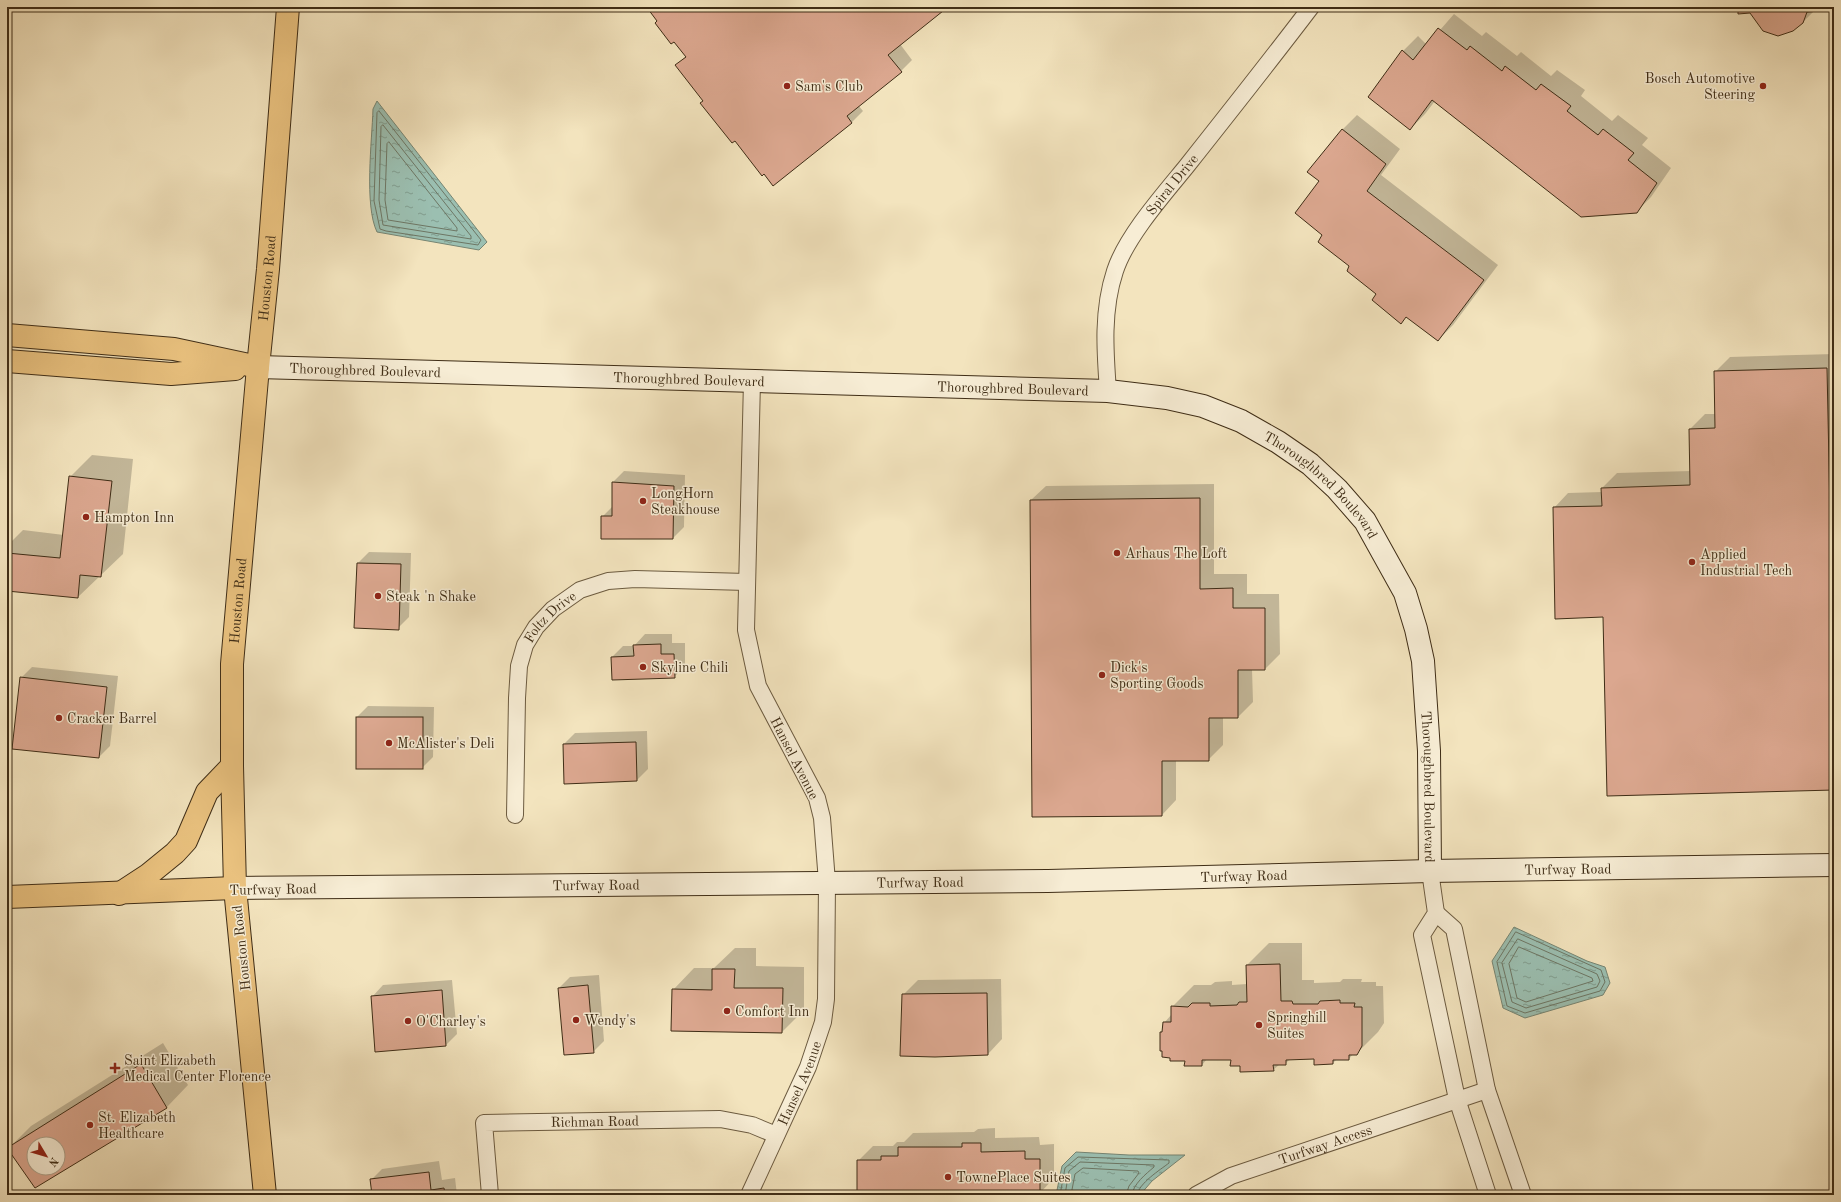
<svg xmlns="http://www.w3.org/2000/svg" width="1841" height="1202" viewBox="0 0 1841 1202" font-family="'Old Standard TT',serif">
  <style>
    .water { fill: url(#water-ripples); stroke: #768573 }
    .shadow { fill: #0003; fill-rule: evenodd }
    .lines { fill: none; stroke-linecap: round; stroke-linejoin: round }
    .shore { stroke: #6d7664; stroke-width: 1 }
    .building { fill: #dba78f; stroke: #3f2d16; fill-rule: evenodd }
    .street-casing { stroke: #6c5b40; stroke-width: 18 }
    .secondary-casing { stroke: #3f2d16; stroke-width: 24 }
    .primary-casing { stroke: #3f2d16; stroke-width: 24 }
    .highway-casing { stroke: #3f2d16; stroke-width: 24 }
    .street { stroke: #f7edd5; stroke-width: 16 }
    .secondary { stroke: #f7edd5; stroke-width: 22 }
    .primary { stroke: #eac27f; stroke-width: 22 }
    .highway { stroke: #eac27f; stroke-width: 22 }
    .poi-dot { fill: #8f2418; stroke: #f7edd5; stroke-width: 1.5 }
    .labels { text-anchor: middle; stroke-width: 3; stroke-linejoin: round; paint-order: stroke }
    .poi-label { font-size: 14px; fill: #3f2d16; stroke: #f7edd5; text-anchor: start }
    .street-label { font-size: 14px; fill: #3f2d16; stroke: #f7edd5 }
  </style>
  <defs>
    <pattern id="water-ripples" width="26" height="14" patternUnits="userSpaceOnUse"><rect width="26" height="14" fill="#9bbfb1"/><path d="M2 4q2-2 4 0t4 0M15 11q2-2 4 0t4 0" fill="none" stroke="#809c8f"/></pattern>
  </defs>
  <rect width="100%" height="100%" fill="#f3e4be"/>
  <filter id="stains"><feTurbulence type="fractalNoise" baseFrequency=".005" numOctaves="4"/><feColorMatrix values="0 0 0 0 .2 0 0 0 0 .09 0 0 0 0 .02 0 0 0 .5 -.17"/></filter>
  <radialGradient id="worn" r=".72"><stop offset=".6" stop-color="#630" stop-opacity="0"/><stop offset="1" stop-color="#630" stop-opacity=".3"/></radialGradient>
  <g class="water">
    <path d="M377,101L487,242L479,250L377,232C364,205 372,141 373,109Z"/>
    <polygon points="1514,927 1587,961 1605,967 1610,983 1603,995 1525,1018 1503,1008 1492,961"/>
    <polygon points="1076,1152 1129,1155 1185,1155 1152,1181 1140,1195 1056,1195 1062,1166"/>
  </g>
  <g class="shadow">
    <polygon points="644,7 947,7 900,44 912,60 901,71 858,105 863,111 852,122 773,184 676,65 686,56 648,7"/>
    <polygon points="1739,7 1823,7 1819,10 1814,11 1803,22 1750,12"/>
    <polygon points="1454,14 1482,36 1486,32 1517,56 1521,52 1551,76 1557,70 1585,90 1581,96 1612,121 1618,115 1648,138 1642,145 1671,168 1651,197 1636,212 1435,101 1425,114 1410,129 1403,51 1418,36 1427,45"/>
    <polygon points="1357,115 1400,149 1381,175 1498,265 1453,325 1438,340 1377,294 1324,235 1321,181 1342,130"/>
    <polygon points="1834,354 1834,789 1604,616 1554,508 1568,493 1602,492 1602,488 1617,473 1691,471 1690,429 1705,414 1716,414 1715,372 1730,357"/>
    <polygon points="92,455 133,459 123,554 78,597 7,590 7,546 23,530 64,535 70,477"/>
    <polygon points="624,471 685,475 684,527 673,538 602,517 613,506 613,482"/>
    <polygon points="1214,484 1214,574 1247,574 1247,594 1279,594 1280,654 1265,669 1252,669 1253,702 1238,717 1223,717 1223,745 1208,760 1176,760 1176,800 1162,815 1031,500 1046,486"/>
    <polygon points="369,552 411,553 409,617 398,628 358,563"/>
    <polygon points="645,634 672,634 672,643 685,643 685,666 674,677 613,679 612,657 623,646 634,646"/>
    <polygon points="32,667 118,676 110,746 99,757 21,678"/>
    <polygon points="368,706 434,707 433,757 422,768 357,717"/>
    <polygon points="647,731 648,769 637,780 564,744 575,733"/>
    <polygon points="1269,943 1302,943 1302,980 1314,980 1314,983 1340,982 1343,979 1362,979 1361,982 1376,982 1376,986 1383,986 1384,1023 1378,1032 1356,1054 1353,1054 1349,1059 1337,1059 1333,1063 1314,1058 1290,1059 1285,1064 1280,1064 1273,1070 1241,1065 1232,1059 1207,1059 1202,1065 1185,1065 1186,1060 1161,1032 1163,1030 1164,1023 1172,1014 1172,1007 1194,985 1211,985 1215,982 1232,981 1232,985 1247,984 1247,965"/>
    <polygon points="735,948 756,948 756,966 804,967 804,1010 782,1032 673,990 694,968 714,968"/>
    <polygon points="599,975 604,1041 593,1052 559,988 570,977"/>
    <polygon points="1001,979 1002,1039 988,1054 903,995 918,980"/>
    <polygon points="452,980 457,1034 446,1045 372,997 383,985"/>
    <path d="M163,1043L188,1085L167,1107L35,1186L9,1148L31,1126ZM34,1144H58V1168H34Z"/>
    <polygon points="995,1128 995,1138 1039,1137 1040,1145 1054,1144 1054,1178 1040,1193 1017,1193 1015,1195 858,1195 858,1161 873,1146 893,1146 897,1142 904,1142 913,1133 974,1132 978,1129"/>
    <polygon points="439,1161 442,1180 455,1178 457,1195 373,1195 371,1180 382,1169"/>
  </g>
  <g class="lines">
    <g class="shore">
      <polygon points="379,111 481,240 478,245 386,231 380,229 374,201 377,113"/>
      <polygon points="383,125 471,236 471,239 383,225 379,200 381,127"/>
      <polygon points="389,142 457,228 457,231 388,220 385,200 387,144"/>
      <polygon points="1516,932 1601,970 1605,982 1600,991 1525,1013 1507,1006 1497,962"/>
      <polygon points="1518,939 1597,974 1600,981 1597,987 1526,1008 1512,1002 1502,963"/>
      <polygon points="1519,947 1592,978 1593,981 1526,1002 1517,998 1509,964"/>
      <path d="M1060,1195L1065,1168L1078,1157L1169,1160V1163C1160,1170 1139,1183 1137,1195"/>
      <path d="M1065,1195L1069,1171L1080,1162L1154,1165V1167C1146,1174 1133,1184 1132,1195"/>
      <polyline points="1071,1195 1075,1174 1083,1168 1138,1171 1139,1173 1129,1186 1126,1195"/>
    </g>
  </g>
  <g class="building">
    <polygon points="643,7 948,7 888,55 902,72 847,116 852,123 773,186 764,174 762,176 735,141 732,143 700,103 703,101 675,65 686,57 674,42 671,44 655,23 657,21 648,9 645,11"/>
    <polygon points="1738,7 1820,7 1820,11 1807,12 1803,23 1793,31 1778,36 1763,31 1750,13 1738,14"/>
    <polygon points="1438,28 1467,50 1470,46 1502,71 1505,66 1536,90 1541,84 1571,106 1567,111 1598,135 1603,129 1634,153 1628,160 1657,183 1637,213 1581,217 1432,100 1410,130 1368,97 1402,50 1413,60"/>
    <polygon points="1342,129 1386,164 1367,191 1484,280 1438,341 1406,317 1401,324 1372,300 1376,294 1347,271 1349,266 1318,242 1322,235 1295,213 1319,181 1307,172"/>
    <polygon points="1827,368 1834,706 1834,790 1607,796 1603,617 1555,619 1553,507 1602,506 1601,488 1690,485 1689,429 1715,428 1714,371"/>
    <polygon points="69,476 112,481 101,577 80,575 78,598 7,591 7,553 60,558"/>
    <polygon points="612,482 674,486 673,539 601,539 601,516 612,516"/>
    <polygon points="1200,498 1200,589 1233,588 1233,608 1265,608 1265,670 1238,670 1238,718 1209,718 1209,761 1162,761 1162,816 1032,817 1030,500"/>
    <polygon points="357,563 401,564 399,630 354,628"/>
    <polygon points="661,644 661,654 674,654 675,678 612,680 611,657 634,656 633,645"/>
    <polygon points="20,677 107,687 99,758 12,749"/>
    <rect x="356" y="717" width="67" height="52"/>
    <polygon points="636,742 637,781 564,784 563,744"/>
    <polygon points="1280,964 1281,1001 1292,1001 1293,1004 1318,1004 1320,1001 1340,1000 1340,1003 1355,1003 1354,1007 1362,1007 1362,1046 1357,1055 1349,1055 1349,1060 1333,1060 1333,1064 1314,1065 1314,1059 1286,1060 1286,1065 1273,1065 1274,1071 1240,1072 1240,1066 1230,1066 1231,1060 1202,1060 1202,1066 1184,1066 1185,1061 1170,1061 1170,1058 1162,1057 1162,1051 1160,1051 1160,1032 1162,1032 1163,1022 1171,1022 1171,1006 1188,1007 1192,1003 1210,1003 1210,1006 1237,1005 1239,1002 1247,1002 1246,965"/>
    <polygon points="712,969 735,969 734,988 783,988 782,1033 671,1031 672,989 712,990"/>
    <polygon points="588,985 594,1053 564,1055 558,988"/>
    <polygon points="442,990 446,1046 375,1052 371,996"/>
    <polygon points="987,993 988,1055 935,1057 900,1056 902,994"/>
    <path d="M141,1064L167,1108L35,1188L7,1148ZM34,1144H58V1168H34Z"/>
    <polygon points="962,1143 981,1143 981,1152 1025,1151 1025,1159 1040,1159 1040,1194 857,1195 857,1160 881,1160 881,1156 898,1156 898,1147 962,1147"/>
    <polygon points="429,1172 431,1190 444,1188 445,1195 372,1195 370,1179"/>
  </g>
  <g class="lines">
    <g class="street-casing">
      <g id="street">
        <path id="s1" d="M1108,391C1105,351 1102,310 1115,271C1126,237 1163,195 1186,167C1228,114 1270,61 1311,7"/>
        <path id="s2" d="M515,815L517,698L519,666L525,645L536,627L553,609L580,590L608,581L635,579L747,582"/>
        <polyline points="1430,871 1436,913 1422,935 1457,1099 1488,1195"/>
        <polyline points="1436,913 1454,929 1487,1090 1523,1195"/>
        <path id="s3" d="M490,1195L484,1123L720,1119L752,1125L776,1135"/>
        <path id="s4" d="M749,1195L808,1067L823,1022L826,999L827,882L822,818L817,798L758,686L746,630L752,381"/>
        <path id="s5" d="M1196,1195L1231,1176L1487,1090"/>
      </g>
    </g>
    <g class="secondary-casing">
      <g id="secondary">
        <path id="s6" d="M258,367L1108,391L1167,398L1203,406L1241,421L1278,442L1310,464L1337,489L1365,521L1405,593L1416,629L1423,661L1429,751L1430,871"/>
        <path id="s7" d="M235,888L1048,881L1430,871L1834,865"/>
      </g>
    </g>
    <g class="primary-casing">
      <g id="primary">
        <polyline points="119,894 148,875 175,853 186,841 207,792 232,766"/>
        <polyline points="7,897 235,888"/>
        <path id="s8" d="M265,1195L235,888L232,766V664L258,367L268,269L288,7"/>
      </g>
    </g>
    <g class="highway-casing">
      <g id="highway">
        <polyline points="7,335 174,349 258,367"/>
        <polyline points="7,361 171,374 235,369"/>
      </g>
    </g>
    <use href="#street" class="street"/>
    <use href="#secondary" class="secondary"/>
    <use href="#primary" class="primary"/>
    <use href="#highway" class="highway"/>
  </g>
  <g class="poi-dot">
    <circle cx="787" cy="86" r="4"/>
    <circle cx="1763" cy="86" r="4"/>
    <circle cx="643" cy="501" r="4"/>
    <circle cx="86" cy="517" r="4"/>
    <circle cx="1117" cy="553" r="4"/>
    <circle cx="1692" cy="562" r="4"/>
    <circle cx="378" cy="596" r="4"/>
    <circle cx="643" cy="667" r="4"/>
    <circle cx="1102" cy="675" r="4"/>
    <circle cx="59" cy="718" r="4"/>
    <circle cx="389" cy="743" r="4"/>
    <circle cx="727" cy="1011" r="4"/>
    <circle cx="576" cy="1020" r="4"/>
    <circle cx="408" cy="1021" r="4"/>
    <circle cx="1259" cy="1025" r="4"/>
    <path d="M113 1062h4v4h4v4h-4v4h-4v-4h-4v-4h4z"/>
    <circle cx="90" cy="1125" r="4"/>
    <circle cx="948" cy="1177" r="4"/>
  </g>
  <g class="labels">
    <g class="poi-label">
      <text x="1755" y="83" text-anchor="end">Bosch Automotive<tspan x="1755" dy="16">Steering</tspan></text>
      <text x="795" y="91">Sam's Club</text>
      <text x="651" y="498">LongHorn<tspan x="651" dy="16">Steakhouse</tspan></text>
      <text x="94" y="522">Hampton Inn</text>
      <text x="1125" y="558">Arhaus The Loft</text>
      <text x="1700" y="559">Applied<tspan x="1700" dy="16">Industrial Tech</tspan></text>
      <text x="386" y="601">Steak 'n Shake</text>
      <text x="651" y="672">Skyline Chili</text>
      <text x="1110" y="672">Dick's<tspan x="1110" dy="16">Sporting Goods</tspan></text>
      <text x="67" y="723">Cracker Barrel</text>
      <text x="397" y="748">McAlister's Deli</text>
      <text x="735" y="1016">Comfort Inn</text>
      <text x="1267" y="1022">Springhill<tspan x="1267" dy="16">Suites</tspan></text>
      <text x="584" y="1025">Wendy's</text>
      <text x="416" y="1026">O'Charley's</text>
      <text x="124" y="1065">Saint Elizabeth<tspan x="124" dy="16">Medical Center Florence</tspan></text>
      <text x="98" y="1122">St. Elizabeth<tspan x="98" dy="16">Healthcare</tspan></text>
      <text x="956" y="1182">TownePlace Suites</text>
    </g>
    <g class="street-label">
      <text dy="5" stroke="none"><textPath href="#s1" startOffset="225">Spiral Drive</textPath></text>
      <text dy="5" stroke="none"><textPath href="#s8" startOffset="920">Houston Road</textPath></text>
      <text dy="5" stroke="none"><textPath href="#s6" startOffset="107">Thoroughbred Boulevard</textPath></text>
      <text dy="5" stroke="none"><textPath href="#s6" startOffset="431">Thoroughbred Boulevard</textPath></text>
      <text dy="5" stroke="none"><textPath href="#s6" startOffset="755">Thoroughbred Boulevard</textPath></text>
      <text dy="5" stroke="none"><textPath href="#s6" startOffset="1091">Thoroughbred Boulevard</textPath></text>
      <text dy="5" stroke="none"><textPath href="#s8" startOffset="596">Houston Road</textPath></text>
      <text dy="5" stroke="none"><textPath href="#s2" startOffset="209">Foltz Drive</textPath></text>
      <text transform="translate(795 758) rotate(63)" y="5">Hansel Avenue</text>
      <text dy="5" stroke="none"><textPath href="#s6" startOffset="1427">Thoroughbred Boulevard</textPath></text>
      <text dy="5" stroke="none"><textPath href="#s7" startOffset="1333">Turfway Road</textPath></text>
      <text dy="5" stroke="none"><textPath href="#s7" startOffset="1009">Turfway Road</textPath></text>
      <text dy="5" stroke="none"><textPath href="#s7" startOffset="685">Turfway Road</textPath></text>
      <text dy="5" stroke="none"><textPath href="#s7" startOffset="361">Turfway Road</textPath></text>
      <text transform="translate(273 889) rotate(-1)" y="5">Turfway Road</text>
      <text transform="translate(241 948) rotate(-96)" y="5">Houston Road</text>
      <text dy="5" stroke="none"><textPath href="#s4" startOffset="123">Hansel Avenue</textPath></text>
      <text dy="5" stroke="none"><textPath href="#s3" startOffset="183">Richman Road</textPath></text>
      <text dy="5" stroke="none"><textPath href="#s5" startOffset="139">Turfway Access</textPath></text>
    </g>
  </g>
  <rect width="1841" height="1202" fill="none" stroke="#f3e4be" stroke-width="24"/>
  <rect x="8" y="8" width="1825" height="1186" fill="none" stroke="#3f2d16" stroke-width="2"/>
  <rect x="12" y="12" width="1817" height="1178" fill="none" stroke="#3f2d16"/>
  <g transform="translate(46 1156) rotate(128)"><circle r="19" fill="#f7edd5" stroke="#ada089"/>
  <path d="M0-3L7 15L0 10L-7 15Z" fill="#8f2418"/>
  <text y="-6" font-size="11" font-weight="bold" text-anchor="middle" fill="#3f2d16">N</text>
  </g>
  <rect width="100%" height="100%" filter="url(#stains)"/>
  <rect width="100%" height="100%" fill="url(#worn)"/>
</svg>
